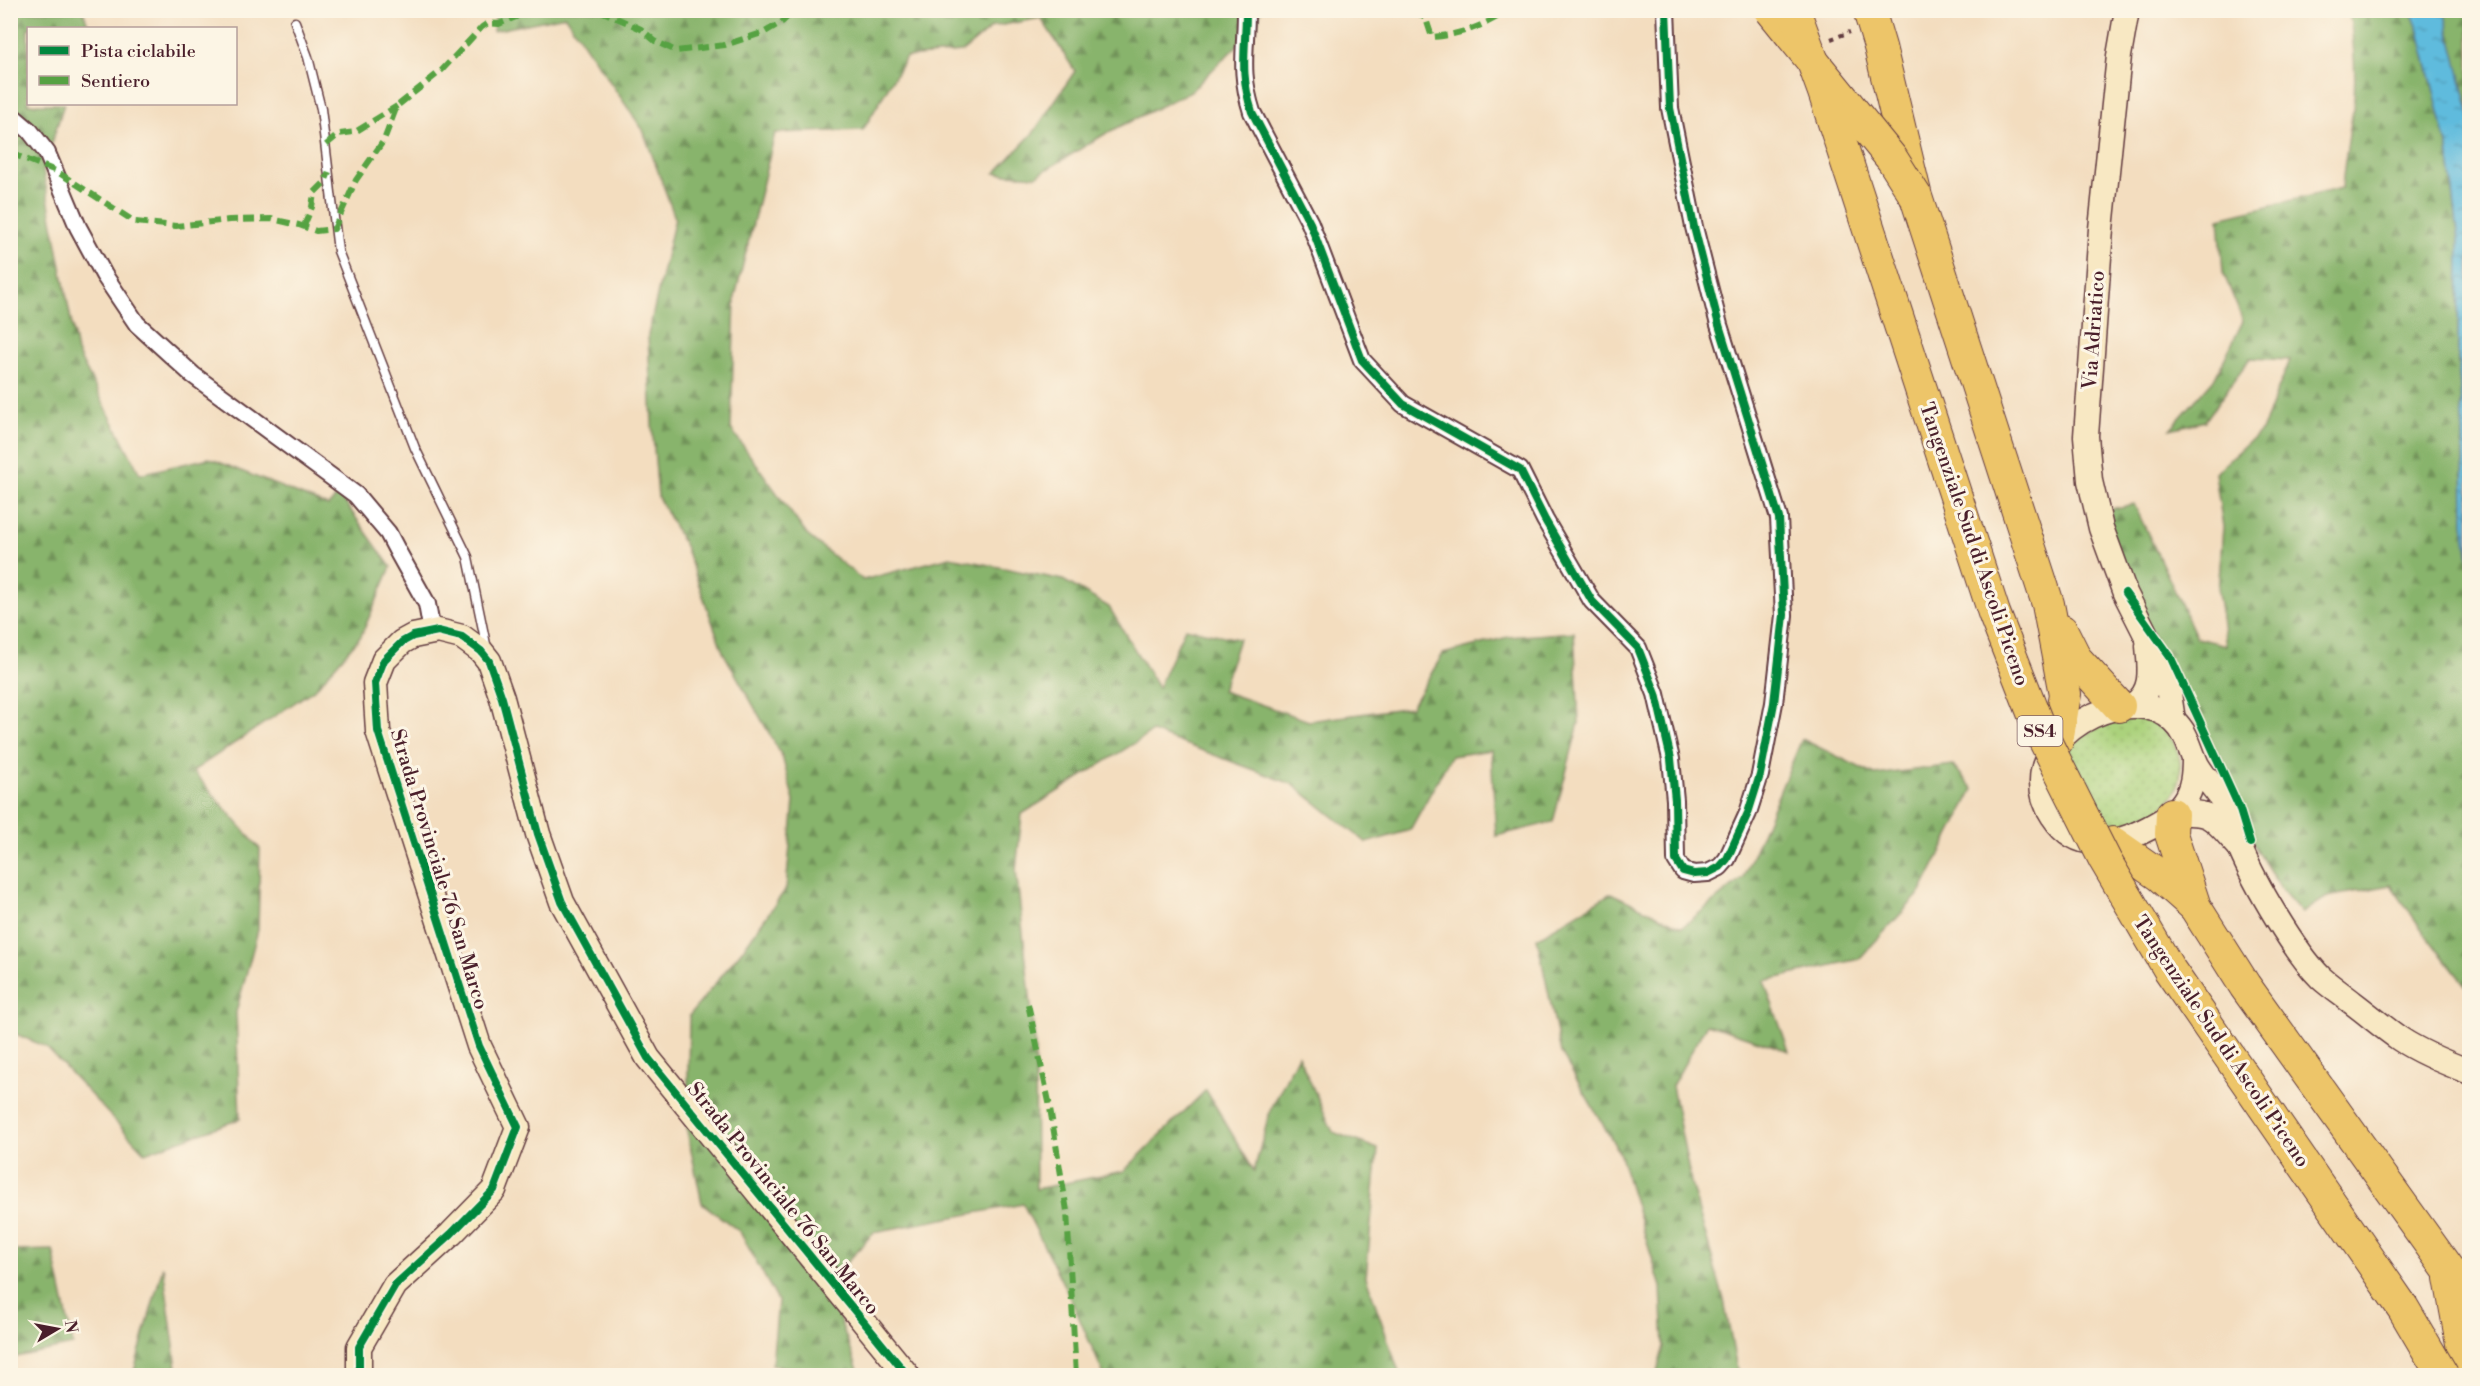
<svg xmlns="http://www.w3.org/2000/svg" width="2480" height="1386" viewBox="0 0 2480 1386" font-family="'Libre Bodoni',serif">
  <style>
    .grass { fill: url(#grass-dots); stroke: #7a7854; stroke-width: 1.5 }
    .forest { fill: url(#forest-firs); stroke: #696a4c; stroke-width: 1.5 }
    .water { fill: url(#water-ripples); stroke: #546d84; stroke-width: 1.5 }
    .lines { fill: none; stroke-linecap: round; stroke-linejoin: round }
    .lane-casing { stroke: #633c41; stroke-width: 11 }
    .street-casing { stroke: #633c41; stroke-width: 20 }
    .secondary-casing { stroke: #633c41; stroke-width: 27 }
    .highway-casing { stroke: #633c41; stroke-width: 34 }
    .path { stroke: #633c41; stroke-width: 4; stroke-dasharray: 4.5 4.5; stroke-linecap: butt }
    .lane { stroke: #fff; stroke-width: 8 }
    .street { stroke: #fff; stroke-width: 16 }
    .secondary { stroke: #f8e8c3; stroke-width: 24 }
    .highway { stroke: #edc569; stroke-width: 32 }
    .highway-bridge-casing { stroke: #633c41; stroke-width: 34; stroke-linecap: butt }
    .highway-bridge { stroke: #edc569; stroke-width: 32 }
    .quiet { stroke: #56a243; stroke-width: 6; stroke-dasharray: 12 6; stroke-linecap: butt }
    .cycleway-casing { stroke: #fcf5e5; stroke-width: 11 }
    .cycleway { stroke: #00873e; stroke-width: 8 }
    .labels { text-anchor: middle; stroke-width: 6; stroke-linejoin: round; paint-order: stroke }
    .shield { fill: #fcf5e5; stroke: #7f5f63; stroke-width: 1.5 }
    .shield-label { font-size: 18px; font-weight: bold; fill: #4a1f2b }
    .street-label { font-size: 20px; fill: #4a1f2b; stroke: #fcf5e5 }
  </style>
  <defs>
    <pattern id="grass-dots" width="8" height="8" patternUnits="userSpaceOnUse" patternTransform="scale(1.5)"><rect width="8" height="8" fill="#abd27c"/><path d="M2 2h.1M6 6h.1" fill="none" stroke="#95b46b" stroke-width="1.8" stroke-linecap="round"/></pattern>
    <pattern id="forest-firs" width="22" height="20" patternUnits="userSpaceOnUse" patternTransform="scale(1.5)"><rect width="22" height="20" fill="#88b46c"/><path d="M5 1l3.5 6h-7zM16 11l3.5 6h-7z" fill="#719259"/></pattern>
    <pattern id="water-ripples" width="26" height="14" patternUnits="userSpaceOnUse" patternTransform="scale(1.5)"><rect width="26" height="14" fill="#5fbbdd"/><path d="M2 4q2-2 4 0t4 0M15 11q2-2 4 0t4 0" fill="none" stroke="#5097b3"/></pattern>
  </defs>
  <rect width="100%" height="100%" fill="#fcf5e5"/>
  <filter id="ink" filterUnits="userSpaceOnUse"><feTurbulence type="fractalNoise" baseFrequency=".0167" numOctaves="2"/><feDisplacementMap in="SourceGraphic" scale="12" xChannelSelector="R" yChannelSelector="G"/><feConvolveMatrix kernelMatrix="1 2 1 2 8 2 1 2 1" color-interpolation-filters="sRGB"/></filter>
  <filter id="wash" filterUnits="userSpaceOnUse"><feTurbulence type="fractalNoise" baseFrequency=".008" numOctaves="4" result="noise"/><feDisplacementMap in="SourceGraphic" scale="24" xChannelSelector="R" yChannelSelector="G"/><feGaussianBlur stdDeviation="1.35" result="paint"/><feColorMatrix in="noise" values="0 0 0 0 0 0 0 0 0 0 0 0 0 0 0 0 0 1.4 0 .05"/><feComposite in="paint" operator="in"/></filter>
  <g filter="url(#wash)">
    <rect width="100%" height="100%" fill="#f3ddbf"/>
    <path class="grass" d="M2118,718C2125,718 2134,717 2141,718C2175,723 2191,768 2173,796C2164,809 2149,816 2135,822C2129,825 2120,830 2114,831C2105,832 2094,829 2086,828L2055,768L2075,738Z"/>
    <g class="forest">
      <polygon points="496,10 1261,11 1257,26 1191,91 1105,134 1036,176 995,173 1034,132 1075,71 1041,18 992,27 962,52 906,57 863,130 775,133 735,297 731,429 807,535 863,580 950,557 1063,580 1109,607 1158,688 1185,628 1239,639 1222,691 1309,721 1411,707 1443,654 1508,637 1574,632 1579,723 1553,822 1496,836 1491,750 1451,756 1410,830 1367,843 1292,784 1152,732 1022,814 1016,870 1035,1041 1036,1189 1124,1171 1206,1090 1254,1171 1270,1111 1298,1055 1333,1132 1378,1149 1366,1277 1400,1375 1104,1375 1073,1304 1023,1204 874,1232 827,1285 860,1375 837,1375 772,1365 778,1301 740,1232 702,1203 687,1131 689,1016 743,949 786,889 794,801 782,756 723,652 685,546 658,497 652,424 648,335 675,218 643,130 565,16 493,31"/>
      <polygon points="10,11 83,11 89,27 28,28 28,104 64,104 43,171 77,352 140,474 209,458 328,506 339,494 391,567 361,636 315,689 193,771 260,849 258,930 236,1012 240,1119 145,1153 46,1047 11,1032"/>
      <path d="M2349,11H2411L2419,31L2448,149L2459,241L2458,360L2463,433L2464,523L2470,561L2469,990L2425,934L2391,885L2327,897L2302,913L2281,889L2237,817L2213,752L2109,553L2111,509L2134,504L2197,638L2226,645L2218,592L2223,527L2215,473L2261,431L2290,360L2250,358L2205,421L2170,429L2215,378L2243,321L2223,272L2219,218L2342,188C2344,161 2349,136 2353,109C2357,76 2354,43 2349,11Z"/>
      <polygon points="2444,11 2469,11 2469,115"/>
      <polygon points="1802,739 1875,775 1953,765 1973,789 1921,892 1859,959 1764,981 1789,1051 1707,1024 1672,1086 1692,1187 1724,1300 1738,1375 1656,1375 1664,1346 1661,1287 1619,1152 1561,1053 1537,938 1611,893 1682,927 1743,878"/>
      <polygon points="53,1250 73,1345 11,1358 11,1251"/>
      <polygon points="163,1266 178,1375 133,1375"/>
    </g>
    <polygon class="water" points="2411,11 2444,11 2470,115 2469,561 2464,523 2463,433 2458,360 2459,241 2448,149 2419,31"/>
  </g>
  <g filter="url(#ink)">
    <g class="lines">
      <g class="lane-casing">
        <polyline id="lane" points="295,22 308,57 321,109 338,251 415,448 468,557 487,649"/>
      </g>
      <g class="street-casing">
        <g id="street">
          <path d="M1246,10C1246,51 1239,71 1252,112L1310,223L1362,360L1403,404L1520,470L1545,520L1592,601L1638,648L1656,694L1671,759L1675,800L1676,860L1683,871L1694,874L1708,873L1720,867L1727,859L1748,813L1760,775L1774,703L1784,615L1779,518L1719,325L1694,227L1670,108L1666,10"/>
          <polyline points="10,114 30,131 47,153 78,227 104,275 137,324 193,375 356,495 388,533 399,554 427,604 432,632"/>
        </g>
      </g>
      <g class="secondary-casing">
        <g id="secondary">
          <polyline points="2127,10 2119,56 2101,229 2086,436 2090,481 2101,528 2125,593 2166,674 2173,720"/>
          <path d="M2133,705C2154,692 2150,668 2148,646"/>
          <path d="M2194,758C2194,773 2193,788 2184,801C2175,814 2162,821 2149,828C2115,846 2077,853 2053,816C2046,806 2042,795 2042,782C2041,727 2133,681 2174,721C2188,734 2189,749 2197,765C2207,782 2220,793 2228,809C2234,821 2235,835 2240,848C2255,884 2294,951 2321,978C2331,987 2343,995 2353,1003C2369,1015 2384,1028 2400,1039C2421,1053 2446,1063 2470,1072"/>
          <path d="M2172,814C2211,810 2211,816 2237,844"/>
          <polyline points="359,1376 359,1347 395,1285 451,1234 494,1190 518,1127 479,1046 378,731 375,683 384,660 402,642 413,636 438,631 462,637 481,651 489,661 502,698 538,834 562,902 648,1058 908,1376"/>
        </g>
      </g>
      <g class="highway-casing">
        <g id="highway">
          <polyline points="1869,10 1880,47 1916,197 2048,604 2065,694 2057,741"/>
          <polyline points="2062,631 2076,659 2119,706"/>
          <polyline points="2172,814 2171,834 2195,907 2245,986 2470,1300"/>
          <polyline points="2113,843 2159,875 2193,905"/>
          <polyline points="2450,1278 2468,1376"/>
        </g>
      </g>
      <polyline class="path" points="1831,39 1850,32"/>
      <use href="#lane" class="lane"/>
      <use href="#street" class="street"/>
      <use href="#secondary" class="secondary"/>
      <use href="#highway" class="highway"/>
      <g class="highway-bridge-casing">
        <g id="highway-bridge">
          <polyline points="1771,10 1892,159 1916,197"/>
          <polyline points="1794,10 1824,92 1994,613 2041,733 2105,860 2169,969 2403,1308 2443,1376"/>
        </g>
      </g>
      <use href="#highway-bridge" class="highway-bridge"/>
      <g class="quiet">
        <polyline points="599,10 641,29 655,41 676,51 725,45 765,32 782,22 795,10"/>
        <path d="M1415,10L1426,19L1432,37C1460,35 1485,26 1508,10"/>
        <polyline points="326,145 339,134 355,132 397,106"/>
        <polyline points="10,153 56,171 135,222 176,226 229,220 271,219 299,225 316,231 334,229 356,180 384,140 397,106 442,70 482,27 488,23 499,24 516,17 517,10"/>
        <polyline points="304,226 312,207 314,193 325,182 329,172"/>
        <polyline points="1028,1004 1049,1102 1067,1211 1076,1376"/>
      </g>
      <g class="cycleway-casing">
        <g id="cycleway">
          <path d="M1246,10C1246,51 1239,71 1252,112L1310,223L1362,360L1403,404L1520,470L1545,520L1592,601L1638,648L1656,694L1671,759L1675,800L1676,860L1683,871L1694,874L1708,873L1720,867L1727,859L1748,813L1760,775L1774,703L1784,615L1779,518L1719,325L1694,227L1670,108L1666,10"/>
          <polyline points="2125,593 2170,656 2239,807 2250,843"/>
          <polyline points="359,1376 359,1347 395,1285 451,1234 494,1190 518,1127 479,1046 378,731 375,683 384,660 402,642 413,636 438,631 462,637 481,651 489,661 502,698 538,834 562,902 648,1058 908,1376"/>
        </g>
      </g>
      <use href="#cycleway" class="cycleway"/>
    </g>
  </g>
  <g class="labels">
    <rect class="shield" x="2017.5" y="716" width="45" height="30" rx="4.5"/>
    <g class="shield-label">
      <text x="2040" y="737">SS4</text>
    </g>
    <g class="street-label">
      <text transform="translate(2093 330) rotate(-86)" y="7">Via Adriatico</text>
      <text transform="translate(1975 544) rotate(71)" y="7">Tangenziale Sud di Ascoli Piceno</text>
      <text transform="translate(440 869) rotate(73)" y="7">Strada Provinciale 76 San Marco</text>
      <text transform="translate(2222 1041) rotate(56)" y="7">Tangenziale Sud di Ascoli Piceno</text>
      <text transform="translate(784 1198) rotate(51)" y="7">Strada Provinciale 76 San Marco</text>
    </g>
  </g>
  <rect width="2480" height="1386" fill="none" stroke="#fcf5e5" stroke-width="36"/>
  <rect x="27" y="27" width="210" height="78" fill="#fcf5e5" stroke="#b59f9b" stroke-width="1.5"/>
  <rect x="39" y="46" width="30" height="9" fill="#00873e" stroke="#b59f9b" stroke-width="1.5"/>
  <text x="81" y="57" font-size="18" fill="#4a1f2b">Pista ciclabile</text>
  <rect x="39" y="76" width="30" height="9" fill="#56a243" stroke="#b59f9b" stroke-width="1.5"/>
  <text x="81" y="87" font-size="18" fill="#4a1f2b">Sentiero</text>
  <g transform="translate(57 1329) rotate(80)" stroke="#fcf5e5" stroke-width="4.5" paint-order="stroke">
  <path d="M0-4.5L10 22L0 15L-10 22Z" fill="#4a1f2b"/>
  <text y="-9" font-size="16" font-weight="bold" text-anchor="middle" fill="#4a1f2b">N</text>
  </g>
</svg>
